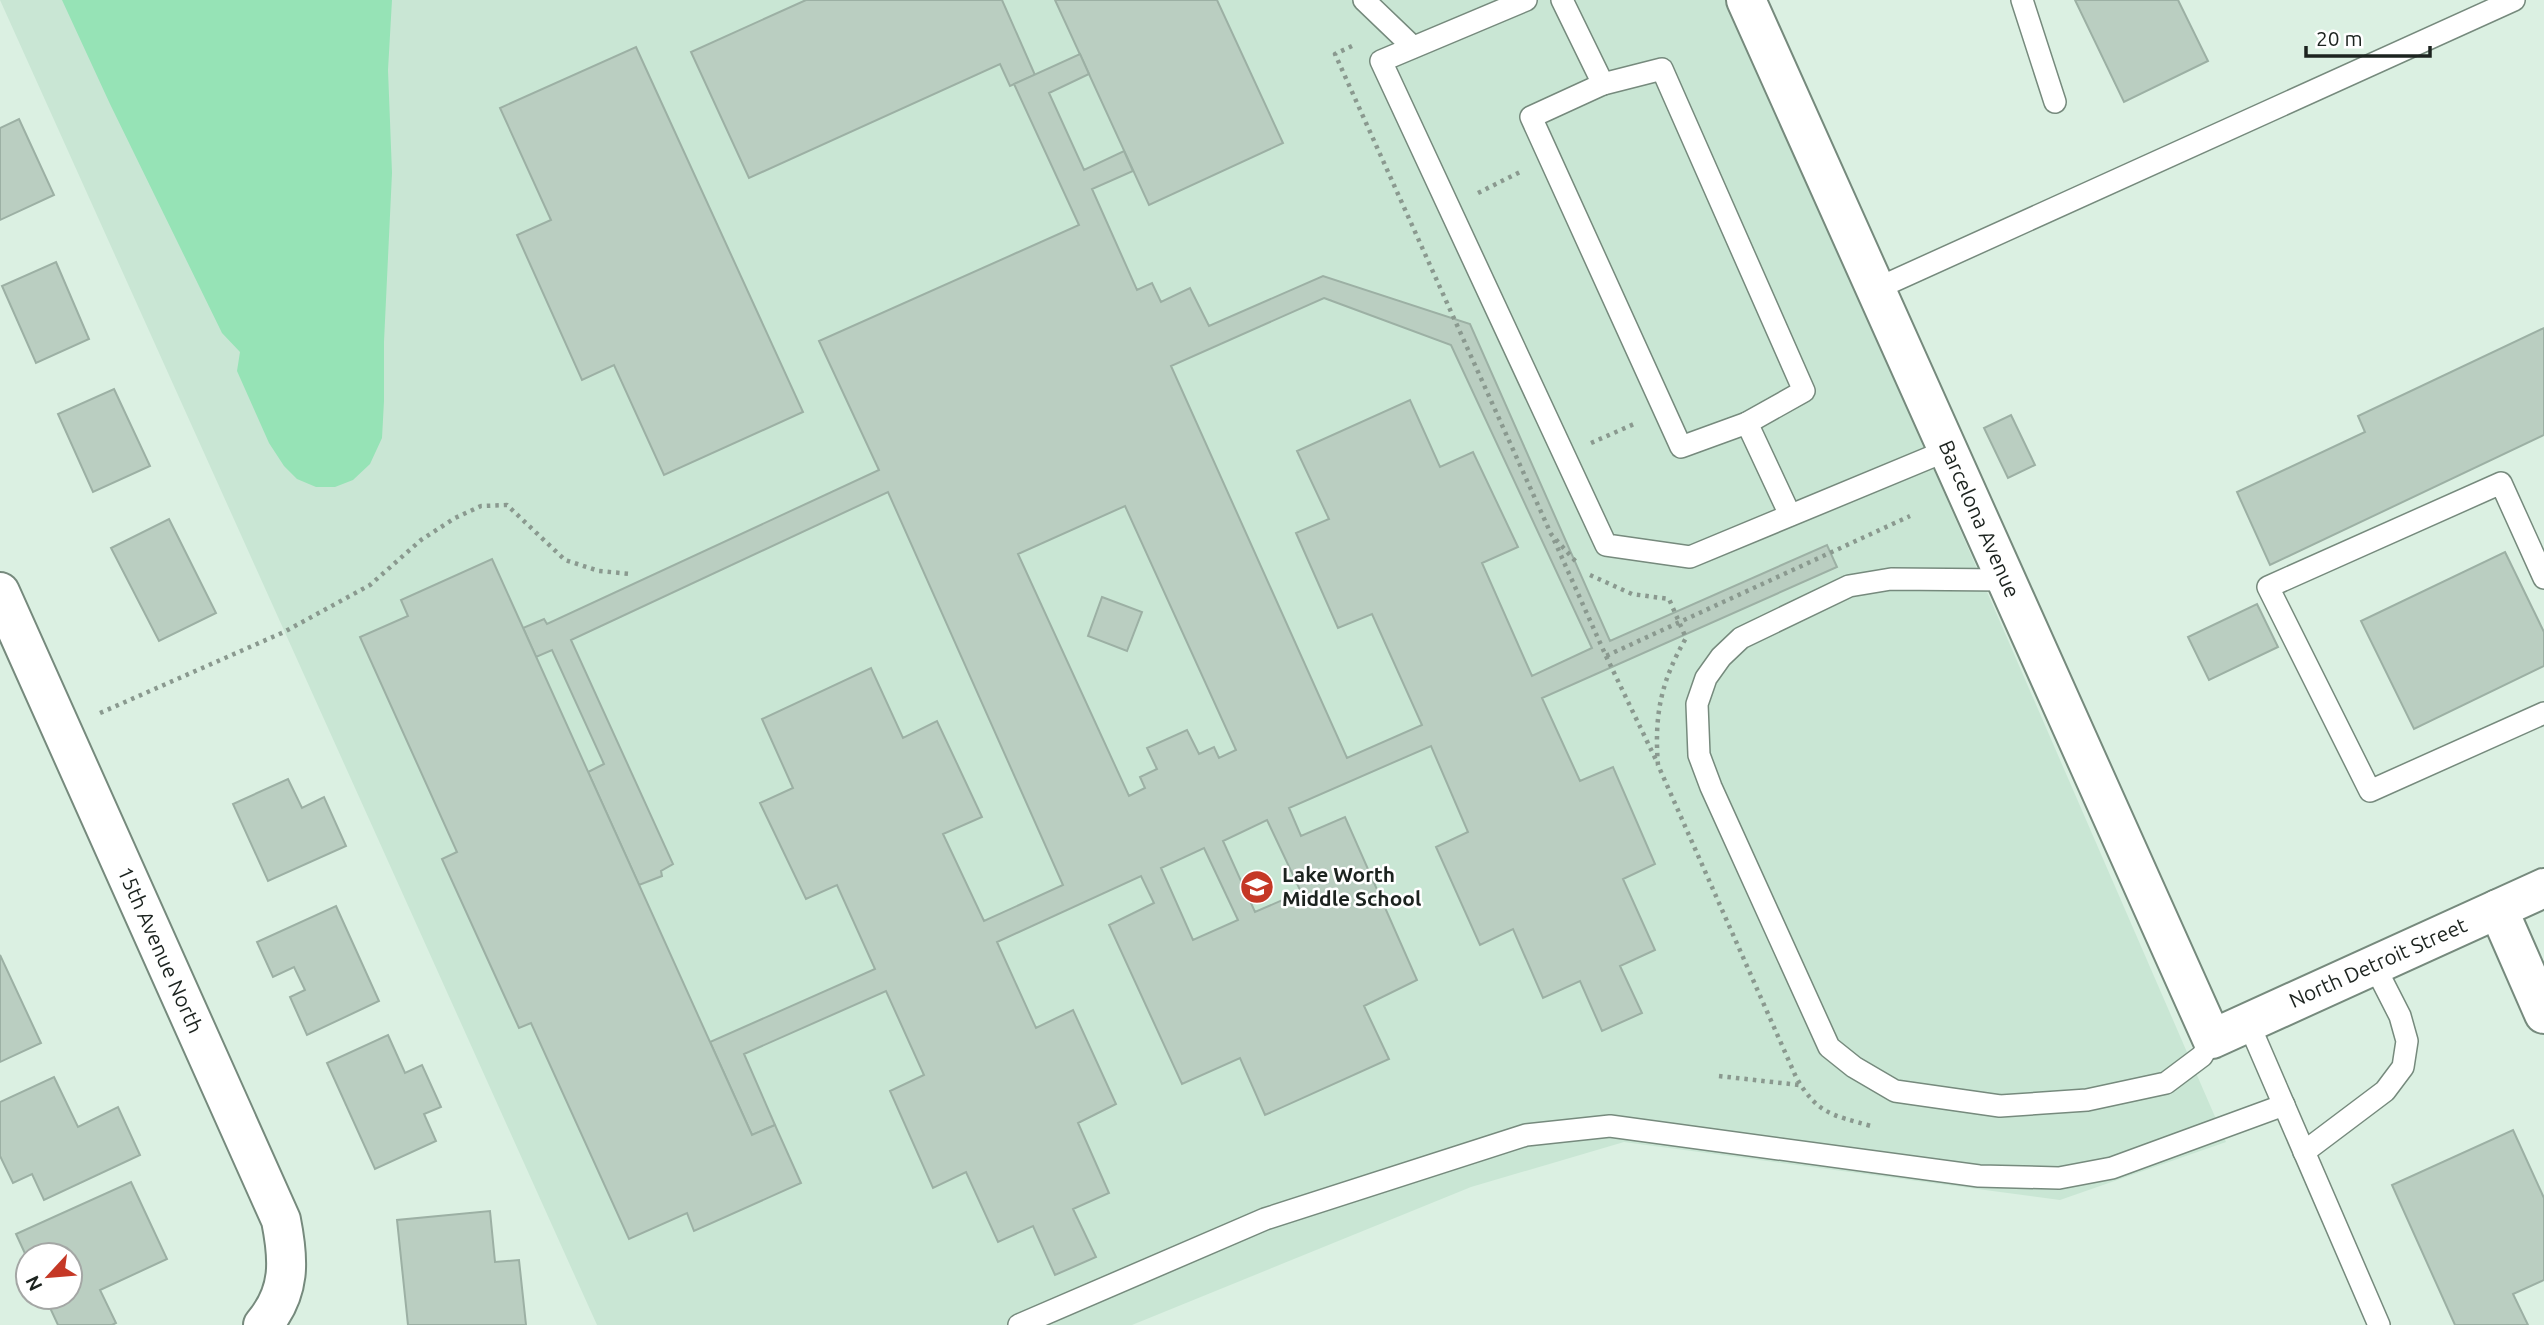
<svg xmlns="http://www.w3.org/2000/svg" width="2544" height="1325" viewBox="0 0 2544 1325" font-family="Ubuntu,sans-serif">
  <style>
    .built { fill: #c9e6d4 }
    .water { fill: #96e3b6 }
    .building { fill: #bacec1; stroke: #9cb0a4; stroke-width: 2; fill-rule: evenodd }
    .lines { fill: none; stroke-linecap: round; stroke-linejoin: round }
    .service-casing { stroke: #768a7d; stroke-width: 24 }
    .minor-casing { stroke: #768a7d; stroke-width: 42 }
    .path { stroke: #8a998f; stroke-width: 4.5; stroke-dasharray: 3.5 5; stroke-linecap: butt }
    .service { stroke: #fff; stroke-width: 21 }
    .minor { stroke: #fff; stroke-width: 38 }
    .labels { text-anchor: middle; stroke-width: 5; stroke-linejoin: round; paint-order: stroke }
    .street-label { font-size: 21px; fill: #1c231f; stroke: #fff }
    .poi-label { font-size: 21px; font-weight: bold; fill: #1c231f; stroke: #fff; text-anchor: start }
  </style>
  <rect width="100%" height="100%" fill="#dbf0e2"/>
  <polygon class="built" points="0,0 1730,0 2226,1142 2060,1200 1624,1142 1471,1187 1132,1325 597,1325"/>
  <polygon class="water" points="62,0 392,0 388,70 392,173 384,342 384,401 382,438 370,464 353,480 335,487 316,487 297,479 284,466 269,443 237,371 240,352 222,333 110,104"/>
  <g class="building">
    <polygon points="806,0 1002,0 1035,75 1010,86 1000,64 749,178 691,52"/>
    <polygon points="1055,0 1217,0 1283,143 1149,205"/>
    <polygon points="2075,0 2178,0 2208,61 2124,102"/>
    <polygon points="636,47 803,412 664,475 614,365 582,380 517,235 551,220 500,108"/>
    <path d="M1080,54L1089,74L1049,93L1084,170L1124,151L1133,171L1092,189L1137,290L1152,283L1161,302L1190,288L1209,326L1323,276L1470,324L1610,641L1827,545L1837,567L1542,698L1580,781L1613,767L1655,864L1623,879L1655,950L1620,966L1642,1013L1602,1031L1580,981L1543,998L1513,929L1480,945L1436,847L1468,832L1431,746L1289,808L1301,836L1345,817L1417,980L1364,1006L1389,1059L1265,1115L1240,1058L1182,1084L1109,925L1154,903L1141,876L997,942L1036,1028L1073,1010L1116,1104L1078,1123L1109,1193L1073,1209L1096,1257L1055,1275L1033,1226L998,1242L966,1172L933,1188L890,1091L924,1075L886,991L744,1054L775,1125L752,1135L710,1042L875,969L837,885L806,899L760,803L793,788L762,719L871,668L903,738L937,721L982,817L943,834L984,921L1063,885L888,492L571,640L673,864L661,871L662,876L639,885L588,772L604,764L552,650L536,657L523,628L544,619L547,624L879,470L819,341L1079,225L1014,84ZM1324,298L1451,345L1592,648L1532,676L1482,563L1518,547L1473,452L1440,467L1410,400L1297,451L1329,519L1296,533L1338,628L1372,614L1422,725L1347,758L1171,366ZM1125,506L1236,750L1219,758L1214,747L1199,754L1187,730L1147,748L1157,769L1140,777L1145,788L1129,796L1018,554ZM1267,820L1301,892L1255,912L1223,841ZM1204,848L1238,920L1193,940L1161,868Z"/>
    <polygon points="19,119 54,195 0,220 0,128"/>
    <polygon points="56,262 89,339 36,363 2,286"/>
    <polygon points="2544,328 2544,435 2270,565 2237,492 2365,432 2358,416"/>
    <polygon points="114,389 150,466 93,492 58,414"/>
    <polygon points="2011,415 2035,465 2008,478 1984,428"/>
    <polygon points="169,519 216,613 159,641 111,548"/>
    <polygon points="2505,552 2544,632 2544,666 2414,729 2361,621"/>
    <polygon points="492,559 752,1135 775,1125 801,1183 694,1231 687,1213 629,1239 531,1023 519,1028 442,859 457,852 360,637 408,616 401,600"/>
    <polygon points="1102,597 1142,612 1127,651 1088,636"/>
    <polygon points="2257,604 2278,647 2209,680 2188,637"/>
    <polygon points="288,779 302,808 324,797 346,846 268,881 233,804"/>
    <polygon points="336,906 379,1001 307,1035 290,997 305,990 294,967 273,977 257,942"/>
    <polygon points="0,955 41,1043 0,1062"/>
    <polygon points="388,1035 405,1073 422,1065 441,1107 424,1114 436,1141 375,1169 327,1063"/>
    <polygon points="54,1077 78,1127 118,1107 140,1155 44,1200 32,1174 13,1183 0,1156 0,1102"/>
    <polygon points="2513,1130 2544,1198 2544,1280 2513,1294 2528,1325 2455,1325 2392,1185"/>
    <polygon points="131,1182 167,1259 100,1290 116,1323 112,1325 58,1325 45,1297 70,1297 70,1255 28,1255 28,1260 16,1234"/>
    <polygon points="490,1211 495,1262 519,1260 526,1325 408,1325 397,1220"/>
  </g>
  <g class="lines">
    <g class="service-casing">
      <g id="service">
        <polyline points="1364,0 1413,47"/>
        <polyline points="1526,0 1381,61 1606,545 1690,557 1948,450"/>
        <polyline points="1562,0 1603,84 1531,117 1681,447 1747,423 1790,515"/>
        <polyline points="2022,0 2055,102"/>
        <polyline points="1603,84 1662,69 1804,391 1747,423"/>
        <polyline points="1876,289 2514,0"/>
        <polyline points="2544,578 2501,483 2268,587 2370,791 2544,713"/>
        <polyline points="2006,580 1891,579 1849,586 1741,638 1721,657 1706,678 1697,704 1699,755 1711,787 1829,1047 1854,1067 1895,1091 2000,1106 2087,1100 2166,1083 2202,1056 2212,1039"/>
        <polyline points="2248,1022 2379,1325"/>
        <polyline points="2304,1152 2385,1091 2403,1067 2407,1041 2400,1016 2374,965"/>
        <polyline points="1019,1325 1265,1219 1526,1135 1610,1126 1979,1176 2059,1178 2112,1168 2284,1105"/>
      </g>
    </g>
    <g class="minor-casing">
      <g id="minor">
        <polyline points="1746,0 2212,1039 2544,888"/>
        <path d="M0,592L281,1220C289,1260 291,1292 263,1325"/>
        <polyline points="2498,909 2544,1014"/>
      </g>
    </g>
    <g class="path">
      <polyline points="1352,46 1335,54 1551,534 1578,564"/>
      <polyline points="1478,193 1520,172"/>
      <polyline points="1591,443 1634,424"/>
      <polyline points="1554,540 1606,656 1910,516"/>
      <path d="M1590,575L1632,594L1669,599L1686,638C1661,681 1654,715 1658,765L1796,1077C1817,1114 1832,1115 1871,1126"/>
      <polyline points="1606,656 1657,762"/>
      <polyline points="100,713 284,632 370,585 421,540 455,518 481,506 507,505 565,560 599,571 631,574"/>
      <polyline points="1719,1076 1799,1085"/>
    </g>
    <use href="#service" class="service"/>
    <use href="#minor" class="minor"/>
  </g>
  <defs>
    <g id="school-disc" transform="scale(1.75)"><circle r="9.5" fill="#c53826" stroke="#fff"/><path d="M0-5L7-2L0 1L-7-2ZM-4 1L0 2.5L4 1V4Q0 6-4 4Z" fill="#fff"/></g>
  </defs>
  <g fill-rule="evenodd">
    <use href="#school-disc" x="1257" y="887"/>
  </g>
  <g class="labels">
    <g class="street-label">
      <text transform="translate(1979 519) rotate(66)" y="7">Barcelona Avenue</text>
      <text transform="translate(160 950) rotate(66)" y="7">15th Avenue North</text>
      <text transform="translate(2378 963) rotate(-24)" y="7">North Detroit Street</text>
    </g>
    <g class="poi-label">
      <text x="1282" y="882">Lake Worth<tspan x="1282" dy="24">Middle School</tspan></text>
    </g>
  </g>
  <g transform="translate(49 1276) rotate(244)"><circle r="33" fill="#ffffff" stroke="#a4a7a5" stroke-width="2"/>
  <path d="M0-5L12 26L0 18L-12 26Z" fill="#c53826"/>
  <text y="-10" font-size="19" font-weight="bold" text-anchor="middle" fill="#1c231f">N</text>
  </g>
  <path d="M2306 46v10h124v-10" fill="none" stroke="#1c231f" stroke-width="3.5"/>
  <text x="2316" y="46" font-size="21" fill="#1c231f" stroke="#ffffff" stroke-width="5" paint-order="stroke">20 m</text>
</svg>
